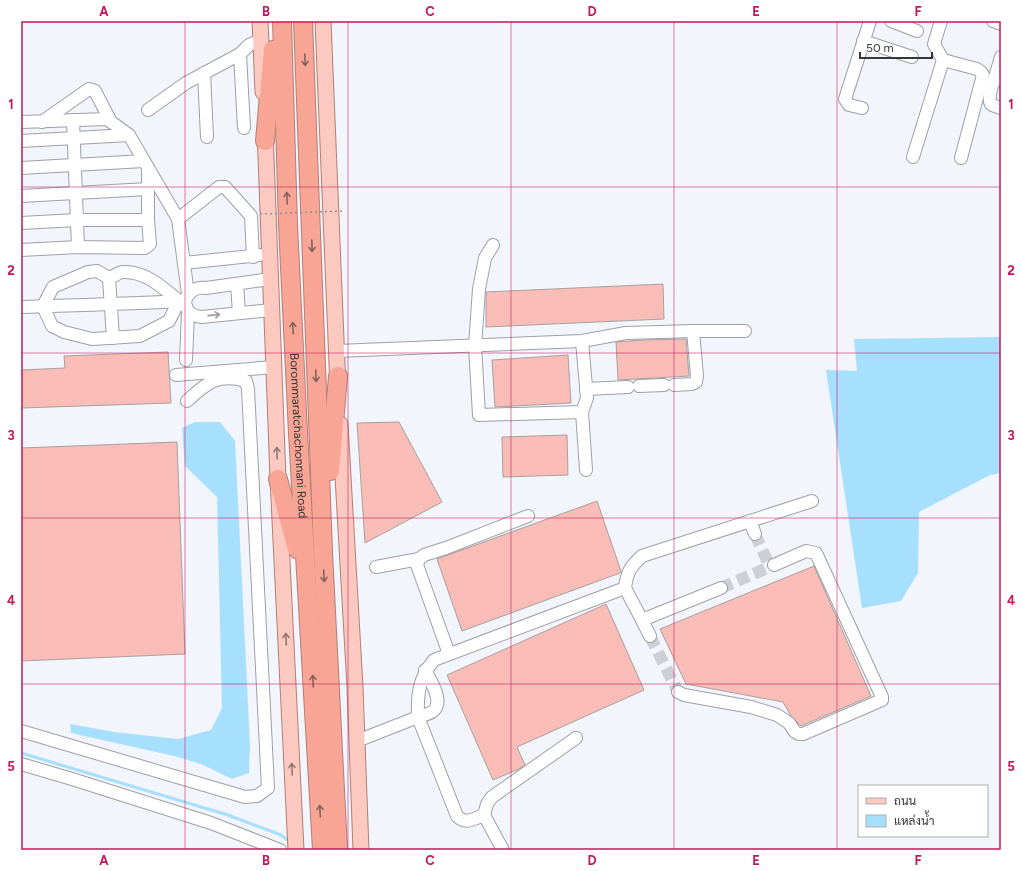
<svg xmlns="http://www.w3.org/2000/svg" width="1022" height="871" viewBox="0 0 1022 871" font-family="Figtree,Sarabun,sans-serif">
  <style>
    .water { fill: #a7e0fe }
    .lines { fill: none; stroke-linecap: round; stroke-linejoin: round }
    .stream { stroke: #a7e0fe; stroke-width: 3 }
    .building { fill: #f9bcb6; stroke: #a9a09f }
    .minor-tunnel { stroke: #cccfd5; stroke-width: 12; stroke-dasharray: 12 6; stroke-linecap: butt }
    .minor-casing { stroke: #9ea0a7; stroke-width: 14 }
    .major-casing { stroke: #b47e75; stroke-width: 17 }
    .highway-casing { stroke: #b47e75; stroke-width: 20 }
    .minor { stroke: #fff; stroke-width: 12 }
    .major { stroke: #fbc9bf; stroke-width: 15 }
    .highway { stroke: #f9a595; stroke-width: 18 }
    .path-bridge { stroke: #8d8f94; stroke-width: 1.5; stroke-dasharray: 2 3; stroke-linecap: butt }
    .oneway { stroke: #83625e }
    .oneway2 { stroke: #9a9a9c }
    .oneway3 { stroke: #8e7875 }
    .grid { fill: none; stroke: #c2185b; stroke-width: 1; stroke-opacity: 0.55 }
    .labels { text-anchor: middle; stroke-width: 3; stroke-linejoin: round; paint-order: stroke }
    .street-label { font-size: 12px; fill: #353639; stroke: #fff }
    .neatline { fill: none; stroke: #c2185b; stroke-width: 1.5 }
    .grid-label { font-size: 13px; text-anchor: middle; font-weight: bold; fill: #c2185b }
  </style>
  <rect width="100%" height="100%" fill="#f2f5fc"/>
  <g class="water">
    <polygon points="1001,337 1001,473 990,475 919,512 918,573 901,601 862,608 826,370 857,371 854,339"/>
    <polygon points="195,422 220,422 235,441 250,744 249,773 232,779 201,764 174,756 71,733 70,724 114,732 178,739 211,730 222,708 217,497 185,466 182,428"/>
  </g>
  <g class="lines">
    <polyline class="stream" points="21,753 228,815 281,835 290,842"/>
  </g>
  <g class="building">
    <polygon points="663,284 664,319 486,327 486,292"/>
    <polygon points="686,339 689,376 618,380 616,342 643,340"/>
    <polygon points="168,352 171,403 21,408 21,370 65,368 64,356"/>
    <polygon points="568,355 571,403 495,407 492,360"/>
    <polygon points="399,422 442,502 365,543 357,423"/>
    <polygon points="567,435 568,475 503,477 502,437"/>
    <polygon points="177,442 185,654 21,661 21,448"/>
    <polygon points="597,501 621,571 620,573 462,631 437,559"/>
    <polygon points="814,566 871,696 801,726 791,716 783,702 686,684 660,629"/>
    <polygon points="606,604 644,690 517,747 525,765 519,769 493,780 447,675"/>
  </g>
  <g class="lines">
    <g class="minor-tunnel">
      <polyline points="755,534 770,567"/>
      <polyline points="721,588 774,565"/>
      <polyline points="650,636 678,692"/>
    </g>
    <g class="minor-casing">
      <g id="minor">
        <polyline points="891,21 917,31"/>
        <polyline points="993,21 1001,24"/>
        <polyline points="863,41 912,57"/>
        <polyline points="1001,57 995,77 1001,80"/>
        <polyline points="943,60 977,69 981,72 983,75 961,158"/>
        <polyline points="204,73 207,137"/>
        <path d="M995,77C993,83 986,101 992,105C994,106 998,107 1001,108"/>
        <polyline points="862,108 849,105 845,99 870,21"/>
        <polyline points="148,110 186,83 240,54"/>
        <polyline points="73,120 78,247"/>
        <polyline points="21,122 107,119 129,135 178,219 188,294"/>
        <polyline points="42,122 89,89 95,91 111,122"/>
        <polyline points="244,128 240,54 249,45 261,40"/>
        <polyline points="21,141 129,135"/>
        <polyline points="913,157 943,60 934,44 941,21"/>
        <polyline points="21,168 144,161"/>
        <polyline points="21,196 148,189"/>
        <polyline points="178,219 219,187 225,187 251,216 253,257"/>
        <polyline points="21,223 77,220 148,220 148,168"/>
        <polyline points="493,245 485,258 479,289 475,346 479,415 582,412 587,398 582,341"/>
        <polyline points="21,250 78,247 145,248 150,244 148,220"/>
        <polyline points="184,263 260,255"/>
        <path d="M97,271L109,278C113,277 119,272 123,272C146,271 163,288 179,301L169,321L140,336L92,339L64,332L52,326L43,306L53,287L88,272Z"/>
        <polyline points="109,278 113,338"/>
        <path d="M270,279L206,288C195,287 189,291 185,301C186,312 192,316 202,317L271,310"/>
        <polyline points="237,284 239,313"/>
        <path d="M21,307C75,305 129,304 184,301"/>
        <polyline points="337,351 582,341 626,333 693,331"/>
        <polyline points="186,360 188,312"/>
        <polyline points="176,375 274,367"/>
        <polyline points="674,385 692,384 696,382 697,376 693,331 745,331"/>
        <polyline points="639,386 664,385"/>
        <polyline points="586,389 628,387"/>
        <polyline points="582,412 586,470"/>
        <polyline points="750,521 755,534"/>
        <polyline points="376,567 419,559"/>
        <path d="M625,588C627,572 630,567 642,556L812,501"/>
        <polyline points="642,620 650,636"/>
        <polyline points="449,654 417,565 419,559 424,555 446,548 528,516"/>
        <path d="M425,670C430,680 443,699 435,709C432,714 423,715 418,717L457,816C466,825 473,819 484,815L503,850"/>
        <polyline points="678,692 684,695 751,707 777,715 789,723 795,732 799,734 803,734 882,700 882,697 816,553 806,551 774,565"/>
        <path d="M21,731L245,797L257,796L268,788L248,389L246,381C218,373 206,383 187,401"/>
        <path d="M357,741L418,717C417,694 419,678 434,660L625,588L642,620L721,588"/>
        <polyline points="21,764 72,779 211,823 280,850"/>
        <polyline points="484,815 487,804 492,797 576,738"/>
      </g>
    </g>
    <g class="major-casing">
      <g id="major">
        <polyline points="260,21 263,92"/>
        <polyline points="323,21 338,388"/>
        <polyline points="265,130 278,479 296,850"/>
        <polyline points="340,424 355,687 361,850"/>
      </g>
    </g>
    <g class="highway-casing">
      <g id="highway">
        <path id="s1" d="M282,21L288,225L298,433L322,850"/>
        <polyline points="303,21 323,552 338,850"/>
        <polyline points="265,141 273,50"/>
        <polyline points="330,471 338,376"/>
        <polyline points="278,479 297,549"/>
      </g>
    </g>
    <use href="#minor" class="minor"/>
    <use href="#major" class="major"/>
    <use href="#highway" class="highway"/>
    <polyline class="path-bridge" points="260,214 343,211"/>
  </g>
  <defs><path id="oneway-shaft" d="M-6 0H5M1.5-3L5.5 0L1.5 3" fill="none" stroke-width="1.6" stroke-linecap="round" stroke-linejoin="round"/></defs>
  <g class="oneway">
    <use href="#oneway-shaft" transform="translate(305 60) rotate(88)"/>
    <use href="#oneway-shaft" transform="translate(287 198) rotate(-92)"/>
    <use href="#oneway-shaft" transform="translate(312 246) rotate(88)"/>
    <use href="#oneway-shaft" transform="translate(293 328) rotate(-93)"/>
    <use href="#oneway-shaft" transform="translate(316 376) rotate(88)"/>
    <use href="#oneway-shaft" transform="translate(324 576) rotate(87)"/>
    <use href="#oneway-shaft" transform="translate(313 681) rotate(-93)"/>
    <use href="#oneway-shaft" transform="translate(320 811) rotate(-93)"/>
  </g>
  <use class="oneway2" href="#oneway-shaft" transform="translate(214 315) rotate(-6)"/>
  <g class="oneway3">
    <use href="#oneway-shaft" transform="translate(277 453) rotate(-92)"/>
    <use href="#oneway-shaft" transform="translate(286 639) rotate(-93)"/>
    <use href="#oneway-shaft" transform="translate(292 769) rotate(-93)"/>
  </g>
  <path class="grid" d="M185,21V850M348,21V850M511,21V850M674,21V850M837,21V850M21,187H1001M21,353H1001M21,518H1001M21,684H1001"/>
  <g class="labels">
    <g class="street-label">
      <text dy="4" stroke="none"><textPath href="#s1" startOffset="415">Borommaratchachonnani Road</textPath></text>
    </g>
  </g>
  <rect width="1022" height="871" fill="none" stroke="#ffffff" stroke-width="44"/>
  <rect x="858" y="785" width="130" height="52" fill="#ffffff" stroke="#aeafb0"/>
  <rect x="866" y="798" width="20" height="6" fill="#fbc9bf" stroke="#aeafb0"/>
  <text x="894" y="805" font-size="12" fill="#353639">ถนน</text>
  <rect x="866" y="815" width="20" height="12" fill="#a7e0fe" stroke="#aeafb0"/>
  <text x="894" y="825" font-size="12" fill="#353639">แหล่งน้ำ</text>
  <path d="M860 52v6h72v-6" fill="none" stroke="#353639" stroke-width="2"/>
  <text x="866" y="52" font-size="12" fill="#353639" stroke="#ffffff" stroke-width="3" paint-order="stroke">50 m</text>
  <rect x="22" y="22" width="978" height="827" class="neatline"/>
  <g class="grid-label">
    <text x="104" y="16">A</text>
    <text x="266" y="16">B</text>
    <text x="430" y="16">C</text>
    <text x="592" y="16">D</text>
    <text x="756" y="16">E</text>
    <text x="918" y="16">F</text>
    <text x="11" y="109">1</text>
    <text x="1011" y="109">1</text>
    <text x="11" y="275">2</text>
    <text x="1011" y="275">2</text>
    <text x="11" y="440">3</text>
    <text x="1011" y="440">3</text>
    <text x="11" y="605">4</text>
    <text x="1011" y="605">4</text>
    <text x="11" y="771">5</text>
    <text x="1011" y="771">5</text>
    <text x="104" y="865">A</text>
    <text x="266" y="865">B</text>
    <text x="430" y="865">C</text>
    <text x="592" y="865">D</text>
    <text x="756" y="865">E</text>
    <text x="918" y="865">F</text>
  </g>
</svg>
